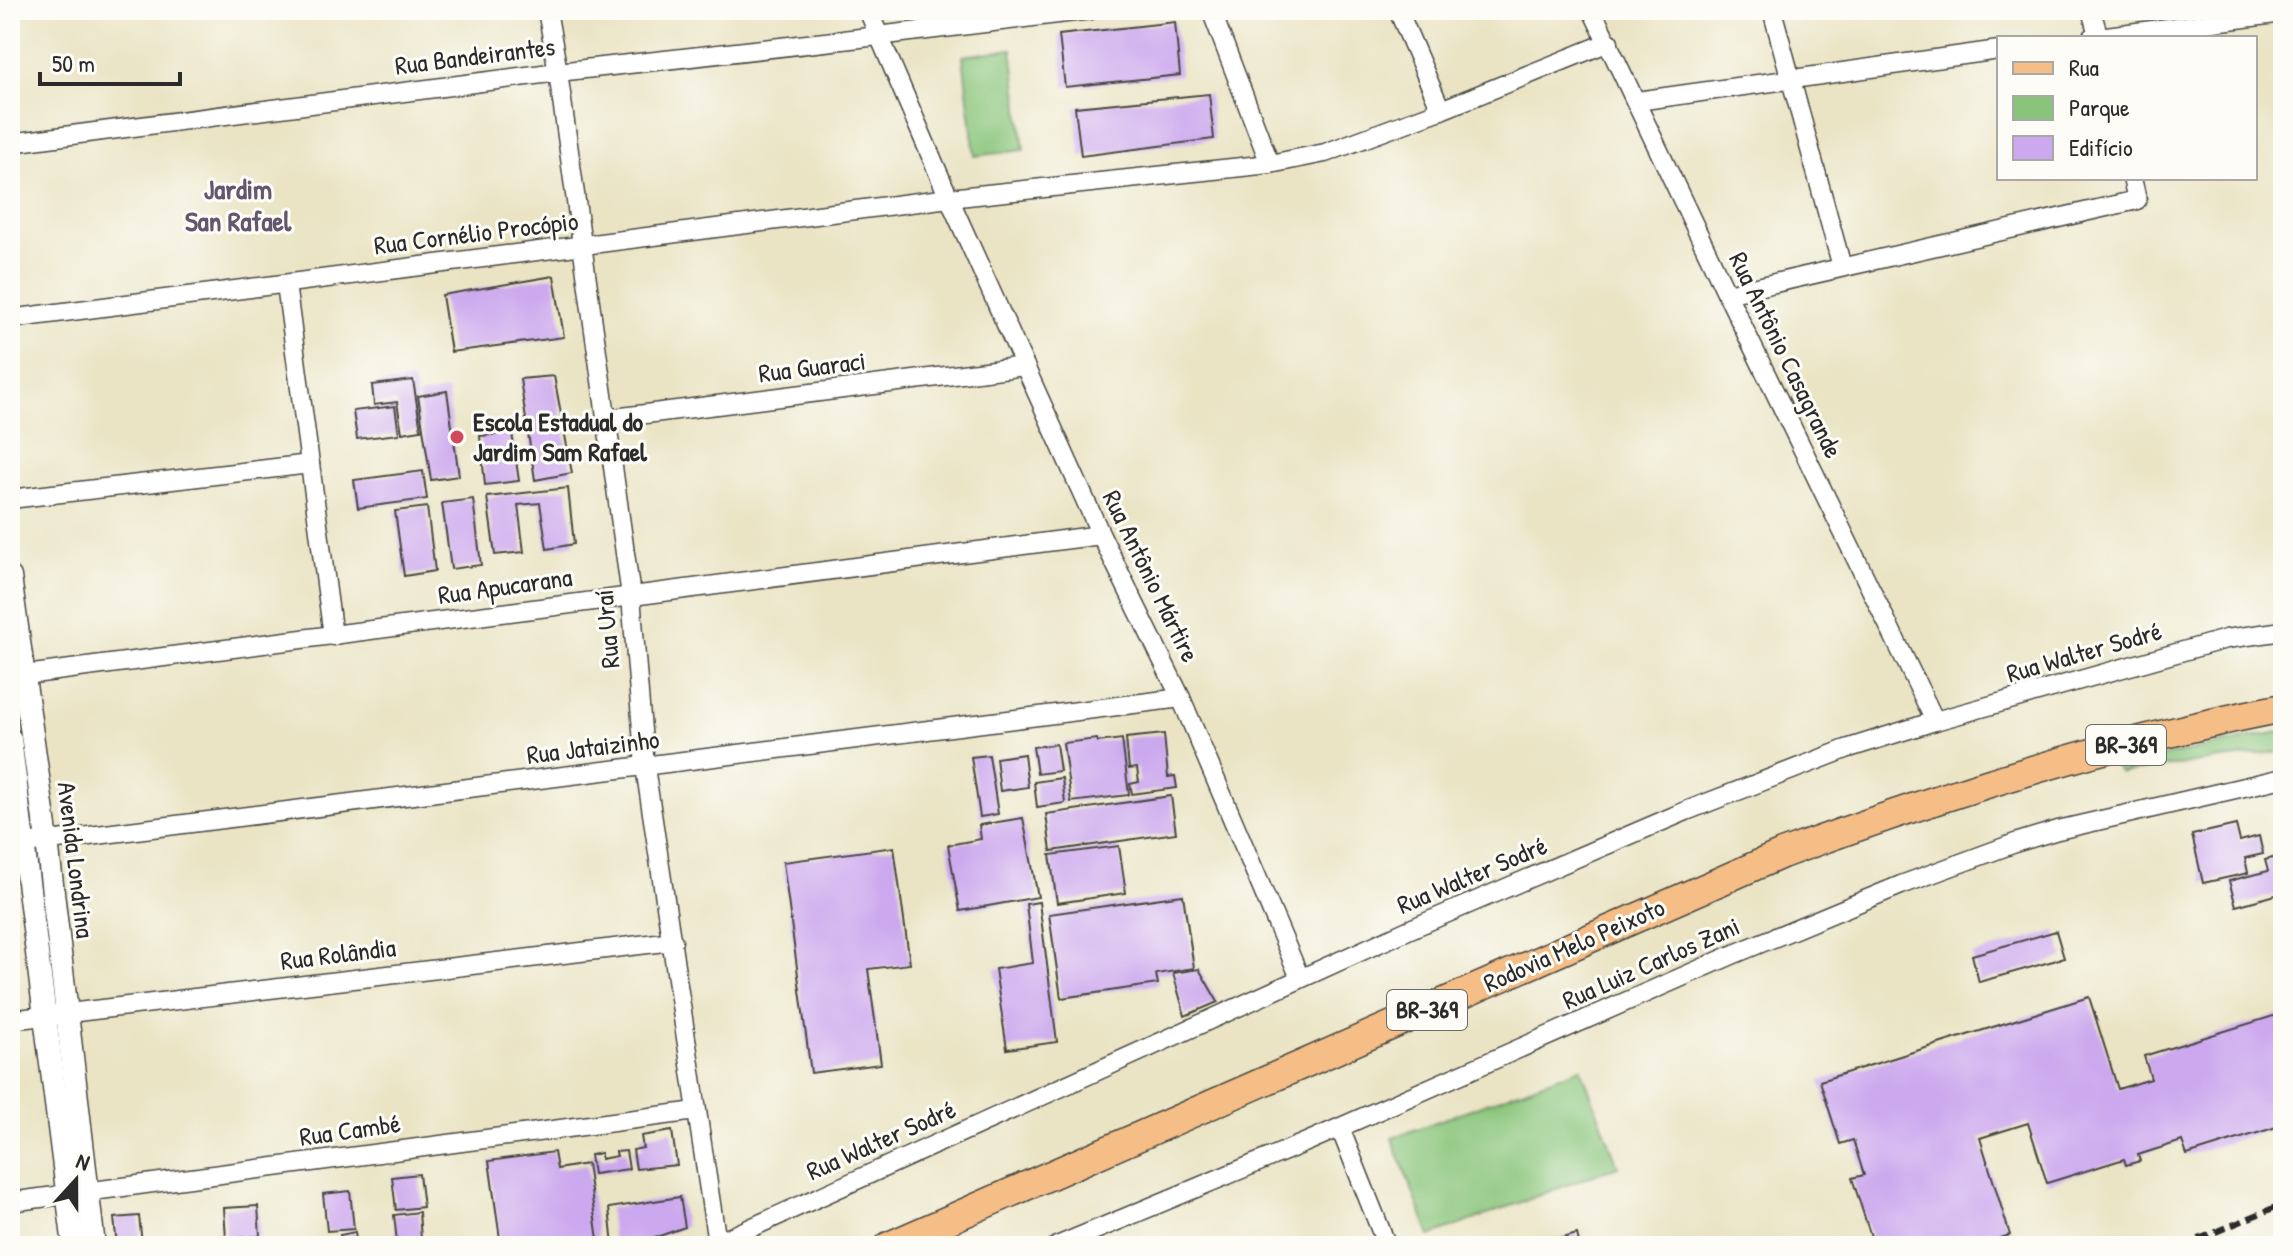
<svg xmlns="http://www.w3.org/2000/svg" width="2293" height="1256" viewBox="0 0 2293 1256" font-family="'Patrick Hand',sans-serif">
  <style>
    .green { fill: #88c479; stroke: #5a7852; stroke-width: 2 }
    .building { fill: #cca9ee }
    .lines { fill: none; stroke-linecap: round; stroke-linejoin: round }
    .minor-casing { stroke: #484742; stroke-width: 21 }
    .tertiary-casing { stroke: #484742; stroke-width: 25 }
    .primary-casing { stroke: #484742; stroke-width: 31 }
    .minor { stroke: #fff; stroke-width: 18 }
    .tertiary { stroke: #fff; stroke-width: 22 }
    .primary { stroke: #f6be87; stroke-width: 28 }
    .rail { stroke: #2b2b2b; stroke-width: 6; stroke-dasharray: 12 6; stroke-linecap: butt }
    .poi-dot { fill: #d1495b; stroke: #fdfcf7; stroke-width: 3 }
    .labels { text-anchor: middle; stroke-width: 6; stroke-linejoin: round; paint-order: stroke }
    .shield { fill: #fdfcf7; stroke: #6a6a68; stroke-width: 2 }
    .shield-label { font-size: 24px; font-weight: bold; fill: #2b2b2b }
    .street-label { font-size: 26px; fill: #2b2b2b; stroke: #fdfcf7 }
    .poi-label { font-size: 26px; font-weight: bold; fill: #2b2b2b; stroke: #fdfcf7; text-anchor: start }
    .neighbourhood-label { font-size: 28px; font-weight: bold; fill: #63576f; stroke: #fdfcf7 }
  </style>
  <rect width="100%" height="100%" fill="#fdfcf7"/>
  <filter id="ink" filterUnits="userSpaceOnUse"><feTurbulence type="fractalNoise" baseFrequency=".0125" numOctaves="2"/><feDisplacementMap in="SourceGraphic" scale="16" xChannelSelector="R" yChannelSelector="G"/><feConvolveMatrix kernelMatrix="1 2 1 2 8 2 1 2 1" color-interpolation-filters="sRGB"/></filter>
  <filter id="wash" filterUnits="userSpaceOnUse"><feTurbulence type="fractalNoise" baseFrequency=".006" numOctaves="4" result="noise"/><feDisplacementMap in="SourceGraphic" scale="32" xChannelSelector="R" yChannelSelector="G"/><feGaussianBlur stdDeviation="1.8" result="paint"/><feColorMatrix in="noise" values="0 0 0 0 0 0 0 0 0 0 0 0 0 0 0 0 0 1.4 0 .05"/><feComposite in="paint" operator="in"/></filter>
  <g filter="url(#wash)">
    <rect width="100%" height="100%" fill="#eae4c5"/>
    <g class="green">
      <polygon points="1012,49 1024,150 975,156 963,56"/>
      <polygon points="2283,731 2283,751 2120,773 2115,767"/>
      <polygon points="1581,1068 1618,1166 1430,1236 1392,1138"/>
    </g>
    <g id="blocks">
      <g class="building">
        <polygon points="1175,22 1180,75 1065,87 1059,35"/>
        <polygon points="1209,94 1214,139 1081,156 1075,107"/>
        <polygon points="554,276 564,337 451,352 442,295"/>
        <polygon points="554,376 572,473 535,480 520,379"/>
        <polygon points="413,380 421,430 402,433 397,402 374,405 372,385"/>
        <polygon points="447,391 459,476 431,480 418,396"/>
        <polygon points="395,406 399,434 357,439 353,411"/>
        <polygon points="512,433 519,481 485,485 480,436"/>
        <polygon points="423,471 427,499 358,508 354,480"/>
        <polygon points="568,488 574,544 547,549 540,503 518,505 524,552 495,555 487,497"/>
        <polygon points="473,499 481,565 451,569 442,503"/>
        <polygon points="427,507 435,571 404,576 395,511"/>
        <polygon points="1164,734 1168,777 1175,776 1177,788 1132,794 1130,784 1139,782 1137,768 1129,769 1126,738"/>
        <polygon points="1097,739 1098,742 1122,739 1129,795 1071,802 1063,743"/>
        <polygon points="1056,744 1060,771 1037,774 1033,747"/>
        <polygon points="1024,754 1028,787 1000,791 996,758"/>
        <polygon points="989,755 998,814 980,817 971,757"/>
        <polygon points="1062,778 1065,803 1037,807 1034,782"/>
        <polygon points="1171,796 1176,833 1051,851 1046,814"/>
        <polygon points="1023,818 1038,897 960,911 948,845 981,839 979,825"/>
        <polygon points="2236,825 2240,841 2259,836 2263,854 2245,858 2248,873 2203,883 2192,835"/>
        <polygon points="1119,846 1126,893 1057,903 1050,855"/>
        <polygon points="894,847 910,964 868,969 881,1064 811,1073 783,862"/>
        <polygon points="2283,855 2283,893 2236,906 2229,881 2268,871 2265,860"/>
        <polygon points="1183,895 1194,968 1156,974 1158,984 1061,998 1049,914"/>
        <polygon points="1039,902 1057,1042 1007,1049 995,969 1033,963 1026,904"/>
        <polygon points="2056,931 2064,958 1979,982 1972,955"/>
        <polygon points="1199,969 1218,1002 1185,1016 1173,973"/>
        <polygon points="2089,997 2118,1089 2151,1079 2144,1056 2283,1013 2283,1125 2187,1155 2182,1141 2138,1155 2140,1161 2126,1165 2124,1159 2047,1183 2028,1123 1980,1138 2010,1235 1975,1246 1874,1246 1852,1178 1864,1175 1853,1140 1840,1144 1820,1081"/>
        <polygon points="672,1131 677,1165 636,1169 633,1150 643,1148 641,1136"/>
        <polygon points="626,1151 629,1169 593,1174 590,1155 601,1153 601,1159 617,1156 616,1152"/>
        <polygon points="554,1152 557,1169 587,1164 599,1246 568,1246 567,1244 501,1246 489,1161"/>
        <polygon points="419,1174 423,1207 396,1210 392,1177"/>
        <polygon points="350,1191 354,1229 327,1231 323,1194"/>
        <polygon points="680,1197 685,1227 631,1246 613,1246 609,1208"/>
        <polygon points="258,1206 260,1236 226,1239 224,1208"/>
        <polygon points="419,1212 421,1239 397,1242 394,1215"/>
        <polygon points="139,1216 142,1244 117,1246 114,1218"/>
        <polygon points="355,1232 357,1246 342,1246 340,1235"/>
        <polygon points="1577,1234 1580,1246 1538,1246 1538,1245"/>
      </g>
    </g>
  </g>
  <g filter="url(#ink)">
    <use href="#blocks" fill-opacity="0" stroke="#484742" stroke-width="2"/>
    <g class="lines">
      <g class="minor-casing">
        <g id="minor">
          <polyline points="547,10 558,72 631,596 645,767 717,1243"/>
          <polyline points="868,10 949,198 1101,535 1181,698 1300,978"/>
          <polyline points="1211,10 1270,164"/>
          <polyline points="1398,10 1441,110"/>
          <polyline points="1592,10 1727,294 1935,721"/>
          <polyline points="1772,10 1842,267"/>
          <polyline points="2091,10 2099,38"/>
          <polyline points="2091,38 2283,13"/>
          <polyline points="1637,101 1999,50"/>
          <polyline points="10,143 558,72 878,36 1091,10"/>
          <polyline points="286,284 333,636"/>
          <polyline points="1727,294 2137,200 2132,178"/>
          <polyline points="10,319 949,198 1270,164 1325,153 1441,110 1609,42"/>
          <polyline points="606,419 1025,366"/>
          <polyline points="10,499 310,464"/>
          <polyline points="10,677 1101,535"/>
          <polyline points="10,846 1181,698"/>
          <polyline points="10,1020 673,941"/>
          <polyline points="1340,1128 1387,1246"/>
          <polyline points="10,1202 696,1111"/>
          <polyline points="711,1246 1408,930 1686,811 1846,749 1935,721 2226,639 2283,631"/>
          <polyline points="1057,1246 1309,1141 1732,955 1901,885 2018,842 2058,830 2283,778"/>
        </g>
      </g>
      <g class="tertiary-casing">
        <g id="tertiary">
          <polyline points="10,577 47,841 94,1246"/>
          <polyline points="10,739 74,1246"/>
        </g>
      </g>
      <g class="primary-casing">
        <path id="primary" d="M889,1246L1782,854C1945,794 2112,741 2283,708"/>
      </g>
      <use href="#minor" class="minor"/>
      <use href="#tertiary" class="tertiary"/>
      <use href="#primary" class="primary"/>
      <polyline class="rail" points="2182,1246 2283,1204"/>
    </g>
  </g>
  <circle class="poi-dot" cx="457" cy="437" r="8"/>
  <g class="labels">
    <g class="shield">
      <rect x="2086" y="725" width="80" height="40" rx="6"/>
      <rect x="1387" y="990" width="80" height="40" rx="6"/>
    </g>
    <g class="shield-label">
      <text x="2126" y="753">BR-369</text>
      <text x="1427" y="1018">BR-369</text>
    </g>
    <g class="street-label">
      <text transform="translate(475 56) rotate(-7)" y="9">Rua Bandeirantes</text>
      <text transform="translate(476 233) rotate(-7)" y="9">Rua Cornélio Procópio</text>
      <text transform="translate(1786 355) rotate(64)" y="9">Rua Antônio Casagrande</text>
      <text transform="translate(812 367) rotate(-7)" y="9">Rua Guaraci</text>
      <text transform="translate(1151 576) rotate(64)" y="9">Rua Antônio Mártire</text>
      <text transform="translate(505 586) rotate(-8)" y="9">Rua Apucarana</text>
      <text transform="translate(607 629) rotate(-95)" y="9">Rua Uraí</text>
      <text transform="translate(2084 652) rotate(-16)" y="9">Rua Walter Sodré</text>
      <text transform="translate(593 747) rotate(-7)" y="9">Rua Jataizinho</text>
      <text transform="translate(76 860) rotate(83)" y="9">Avenida Londrina</text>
      <text transform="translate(1472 875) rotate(-23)" y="9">Rua Walter Sodré</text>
      <text transform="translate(1574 945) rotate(-24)" y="9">Rodovia Melo Peixoto</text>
      <text transform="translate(338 954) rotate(-7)" y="9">Rua Rolândia</text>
      <text transform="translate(1651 963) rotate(-24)" y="9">Rua Luiz Carlos Zani</text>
      <text transform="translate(350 1130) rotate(-8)" y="9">Rua Cambé</text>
      <text transform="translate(881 1140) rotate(-24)" y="9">Rua Walter Sodré</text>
    </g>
    <g class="poi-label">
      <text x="473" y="431">Escola Estadual do<tspan x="473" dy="30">Jardim Sam Rafael</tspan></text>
    </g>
    <g class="neighbourhood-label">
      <text x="238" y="199">Jardim<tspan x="238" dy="32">San Rafael</tspan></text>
    </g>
  </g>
  <rect width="2293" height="1256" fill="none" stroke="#fdfcf7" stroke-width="40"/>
  <rect x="1997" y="36" width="260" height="144" fill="#fdfcf7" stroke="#a9a8a5" stroke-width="2"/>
  <rect x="2013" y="62" width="40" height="12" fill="#f6be87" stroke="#a9a8a5" stroke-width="2"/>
  <text x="2069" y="76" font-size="24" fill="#2b2b2b">Rua</text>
  <rect x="2013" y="96" width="40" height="24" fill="#88c479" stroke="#a9a8a5" stroke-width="2"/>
  <text x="2069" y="116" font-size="24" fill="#2b2b2b">Parque</text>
  <rect x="2013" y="136" width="40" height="24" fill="#cca9ee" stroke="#a9a8a5" stroke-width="2"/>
  <text x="2069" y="156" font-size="24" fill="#2b2b2b">Edifício</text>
  <g transform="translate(76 1180) rotate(21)" stroke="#fdfcf7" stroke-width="6" paint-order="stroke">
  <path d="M0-6L14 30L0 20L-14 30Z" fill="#2b2b2b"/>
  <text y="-12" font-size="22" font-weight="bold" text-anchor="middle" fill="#2b2b2b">N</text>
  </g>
  <path d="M40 72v12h140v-12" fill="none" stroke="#2b2b2b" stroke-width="4"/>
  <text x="52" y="72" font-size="24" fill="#2b2b2b" stroke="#fdfcf7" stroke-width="6" paint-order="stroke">50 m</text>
</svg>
